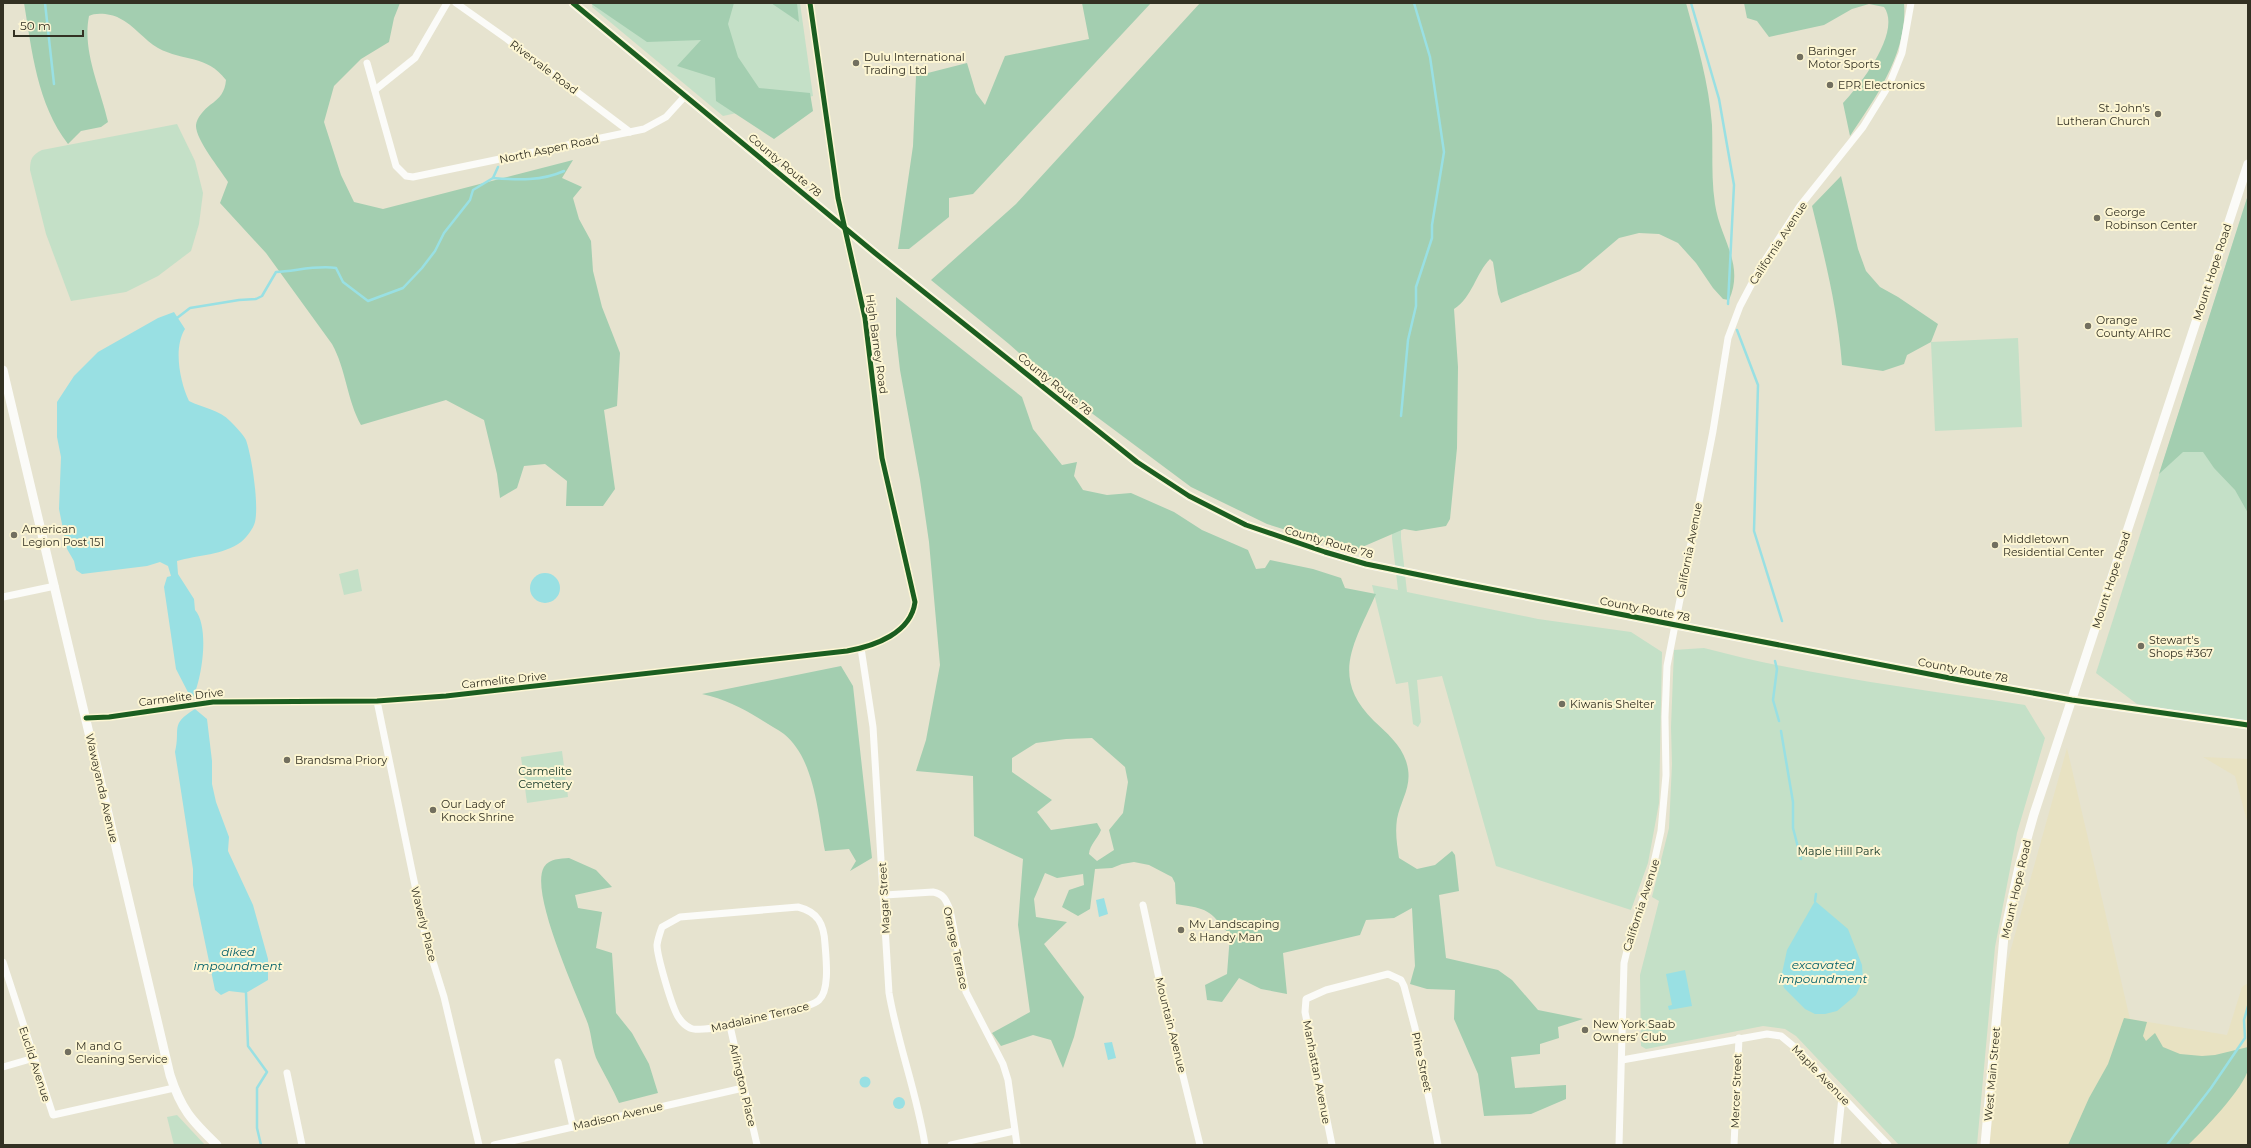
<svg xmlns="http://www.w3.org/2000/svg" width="2251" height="1148" viewBox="0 0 2251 1148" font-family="Montserrat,sans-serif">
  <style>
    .built { fill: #e8e2c2 }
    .green { fill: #c4e0c7 }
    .forest { fill: #a3ceb0; fill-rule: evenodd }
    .water { fill: #99e0e3 }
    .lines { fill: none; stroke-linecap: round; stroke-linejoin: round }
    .stream { stroke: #99e0e3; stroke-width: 2.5 }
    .minor { stroke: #fbfbf8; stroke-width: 7 }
    .tertiary { stroke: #fbfbf8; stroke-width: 9 }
    .cycleway-casing { stroke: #fdf6d3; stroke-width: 8 }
    .cycleway { stroke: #1b5e20; stroke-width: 5 }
    .poi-dot { fill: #726f5f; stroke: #fdf6d3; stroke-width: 1.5 }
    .labels { text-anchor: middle; stroke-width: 4; stroke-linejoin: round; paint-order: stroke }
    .poi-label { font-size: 11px; fill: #333123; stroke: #fdf6d3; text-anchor: start }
    .street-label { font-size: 11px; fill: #333123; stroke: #fdf6d3 }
    .park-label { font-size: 11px; fill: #103424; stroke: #fdf6d3 }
    .water-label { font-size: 12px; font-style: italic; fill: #05626b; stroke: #fdf6d3 }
  </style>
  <rect width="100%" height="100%" fill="#e6e3cf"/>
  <g class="built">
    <polygon points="2067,748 2130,1019 2227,1035 2242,987 2248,983 2248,1145 1989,1145 1997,999"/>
    <polygon points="2203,757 2248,759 2248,825 2235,776"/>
  </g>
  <g class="green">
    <polygon points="593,3 800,3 813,96 723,116 592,7"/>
    <path d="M177,124L195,161L203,193L199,224L191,251L158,276L126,292L71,301L46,234L30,170C30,159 32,155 42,150Z"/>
    <polygon points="2248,195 2248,722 2137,704 2096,673"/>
    <polygon points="2018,338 2022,427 1935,431 1931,342"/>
    <polygon points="1403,339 1401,538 1407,592 1538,619 1631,632 1662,652 1659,803 1648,863 1631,910 1496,866 1442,676 1417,680 1421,722 1418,727 1413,724 1408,682 1396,684 1372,585 1398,590 1392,538 1395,340"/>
    <polygon points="358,569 362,591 344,595 339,574"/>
    <path d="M1704,648C1809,676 1918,689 2025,705L2045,738L2017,833L1995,947L1977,1145H1899L1796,1036L1785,1029L1763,1026L1646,1049L1641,1046L1640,975L1659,901L1652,897L1669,828L1672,764L1671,727L1674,650Z"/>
    <polygon points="562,751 568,797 527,803 521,757"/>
    <polygon points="177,1115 205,1145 174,1145 167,1117"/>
  </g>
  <g class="forest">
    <path d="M24,3H400L394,18L389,42L361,59L334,86L324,122L341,175L354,202L383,209L573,160L562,178L582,187L573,198L579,219L591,241L593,271L602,307L620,353L617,406L604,410L615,489L603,506H566L567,481L545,464L524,466L517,488L500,498L497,474L484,420L446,400L361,425C347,400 346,369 332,344L266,253L220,203L228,182C220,169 195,139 196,125C197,117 204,110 210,105C220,98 225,92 226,80C206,54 184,62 158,48C144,40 134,25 119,18C112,14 96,12 89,16C82,51 100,87 108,122L101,127L81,131L68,144C37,104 32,51 24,3Z"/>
    <polygon points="590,3 734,3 728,24 738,57 759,88 810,93 813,111 774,139 716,101 715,78 677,66 701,40 647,42"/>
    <polygon points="771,3 797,3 799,22"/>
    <polygon points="1082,3 1151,3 973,194 949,198 949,217 909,249 898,249 913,146 916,76 967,63 976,93 985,105 1005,56 1089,39"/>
    <path d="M1200,3H1686C1697,43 1709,83 1712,125C1713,151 1711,178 1715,204C1720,239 1745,264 1729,300L1723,299L1713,288L1696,263L1678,243L1659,234L1639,233L1619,238L1580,271L1501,303L1498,294L1493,262L1490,259C1476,273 1472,298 1454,309L1458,367L1457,448L1450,519L1446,526L1416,531L1404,529L1353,551L1267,524L1191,487L1062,391L1009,344L931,280L1016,204Z"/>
    <path d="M1744,3H1904C1908,53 1876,97 1850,136L1843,103C1860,85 1902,32 1884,7L1869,4L1852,9L1824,25L1769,37L1757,21L1747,18Z"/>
    <path d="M1841,176L1858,249L1866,271L1880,287L1898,297L1938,324L1931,342L1907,355L1904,364L1883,371L1842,365C1838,311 1825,259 1812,206Z"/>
    <polygon points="2248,195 2248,513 2235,490 2214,468 2203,452 2183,452 2159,474"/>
    <path d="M896,297L1022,397L1033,429L1062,465L1077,462L1074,476L1083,490L1107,495L1131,493L1174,512L1202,530L1248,550L1256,569L1265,568L1270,560L1313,569L1341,578L1345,588L1376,594C1355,642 1329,677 1374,721C1386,732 1401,745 1406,761C1414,785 1401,798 1397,819C1395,833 1397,845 1399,858L1417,869L1435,865L1452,851L1455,855L1459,891L1439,895L1446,958L1498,970L1512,980L1538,1010L1583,1019L1558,1027L1559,1038L1540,1044V1054L1511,1057L1515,1088L1566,1085V1099L1531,1114L1484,1116L1478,1074L1454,1019L1455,990L1427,989L1410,984L1415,966L1412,908L1394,918L1366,920L1360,935L1283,953L1287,994L1261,989L1239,978L1222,1002L1207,1000L1205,985L1227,974L1230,935C1208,909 1209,909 1176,904L1175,883L1172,877L1149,865L1134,862L1122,864L1112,868L1095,869L1090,909L1078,916L1062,907L1069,890L1084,885L1083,874L1057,878L1045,873L1034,899L1036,917L1067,922L1044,944L1084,997L1074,1037L1063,1068L1051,1040L1033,1035L1001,1046L992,1033L1030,1012L1018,925L1023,859L974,836L973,776L916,771L926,740L940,665L929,542L920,480L900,370L896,335ZM1092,738L1125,767L1128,782L1123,813L1109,830L1114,850L1097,861L1089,854C1090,844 1097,840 1101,830L1097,823L1051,830L1037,812L1052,800L1012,772V758L1036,743L1066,739Z"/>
    <path d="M841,666L853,686L872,858L850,871L856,861L849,849L825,851C818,815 815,759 784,734C777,729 768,724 760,719C741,707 724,699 702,694Z"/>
    <path d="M569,858L596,870L612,887L575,895L578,908L602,912L596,948L612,953L616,1013L632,1033L649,1064L658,1093L619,1103C613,1089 605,1076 598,1062C592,1051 592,1036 588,1024C577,995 529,892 544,867C550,858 560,859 569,858Z"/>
    <path d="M2124,1018L2147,1022L2143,1036L2146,1041L2155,1033L2163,1047L2180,1054L2202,1056L2215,1055L2248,1047C2248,1054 2249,1062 2248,1069C2245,1087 2202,1132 2188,1145H2068L2089,1098L2108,1064Z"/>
  </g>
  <g class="water">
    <path d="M174,312L185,329C173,348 180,382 189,401C203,408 220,410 230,421C235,426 243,434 246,440C252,457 259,505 255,522C253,529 247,537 241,542C224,555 197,555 177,561L178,574L194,599L195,610C210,627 202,680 192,700L176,669L164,587L167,577L171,576L168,566L160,562L147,566L82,574L76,570L74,561L67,549L59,509L61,457L57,437V402L74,376L98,352L158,318Z"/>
    <circle cx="545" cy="588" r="15"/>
    <path d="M195,709L207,719L212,761V784L216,802L229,837L228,851L253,905L268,959V980L246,993L229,991L221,995L215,990L193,885V869L175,752C181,728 169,725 195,709Z"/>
    <polygon points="1104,898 1108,914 1099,917 1096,900"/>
    <polygon points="1815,901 1848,929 1862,965 1863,980 1856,995 1837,1011 1825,1014 1815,1014 1805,1009 1784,988 1781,978 1787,950"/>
    <polygon points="1685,970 1692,1006 1669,1010 1668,1006 1672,1005 1666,974"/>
    <polygon points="1112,1042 1116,1058 1108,1060 1104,1043"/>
    <circle cx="865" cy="1082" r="5.5"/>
    <circle cx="899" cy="1103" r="6"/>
  </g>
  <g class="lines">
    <g class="stream">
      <polyline points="45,3 54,84"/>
      <polyline points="1691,3 1719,99 1734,185 1728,304"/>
      <path d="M493,178C518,180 542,181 564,171"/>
      <path d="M177,318L190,308L239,300L256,299L262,296L276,272C296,271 316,265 336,268L343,282L368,301L403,288L422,268L435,251L444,233L470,200L473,190L493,178L498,167"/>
      <polyline points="1737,330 1758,385 1754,531 1782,621"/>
      <polyline points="1401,416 1408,340 1416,306 1416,287 1432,238 1432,225 1444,152 1430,57 1414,3"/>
      <polyline points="1775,661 1777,669 1773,700 1779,721"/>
      <polyline points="1781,731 1793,802 1793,828 1801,859"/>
      <polyline points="1815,901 1816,894"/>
      <polyline points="246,993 248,1046 267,1072 257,1088 257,1128 261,1145"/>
      <polyline points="2167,1145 2211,1088 2245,1038 2244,1020 2248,1006"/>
    </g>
    <g class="minor">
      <polyline points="456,3 507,39 630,132"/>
      <polyline points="367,63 396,166 406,176 413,177 644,129 666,117 686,95"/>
      <polyline points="375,90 415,58 447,3"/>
      <polyline points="3,597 55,586"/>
      <path d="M861,648L873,727L889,993C898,1045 917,1093 925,1145"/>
      <polyline points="377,701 426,939 444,997 479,1145"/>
      <path d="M86,718L109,717L213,702L377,701L446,696L847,651C875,646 911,633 915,602L882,458L865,318L838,198L810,3"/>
      <path d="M885,895L933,892C944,894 946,900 950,910L966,992L1003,1064L1008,1080L1017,1145"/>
      <polyline points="1143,905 1158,974 1200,1145"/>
      <path d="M798,907C818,912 824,924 825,944C826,958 830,990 819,1000C809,1010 702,1035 690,1028C686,1026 681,1021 679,1018C672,1009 657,955 657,945C658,938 660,933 662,927L680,917Z"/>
      <polyline points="3,962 53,1115 174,1088"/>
      <polyline points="730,1026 757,1145"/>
      <polyline points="1622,1060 1767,1034 1781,1036 1798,1050 1888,1145"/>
      <polyline points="558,1062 573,1127"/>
      <polyline points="3,1067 34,1058"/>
      <polyline points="287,1073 302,1145"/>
      <polyline points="494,1145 743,1088"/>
      <polyline points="951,1145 1014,1131"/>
      <polyline points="1332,1145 1305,1012 1306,999 1326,990 1388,974 1401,980 1404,986 1415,1028 1438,1145"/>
      <polyline points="1619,1145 1624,963 1632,930 1651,876 1661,831 1666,775 1665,717 1667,666 1713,431 1728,338 1740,306 1760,268 1800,206 1863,127 1889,85 1902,53 1911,3"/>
      <polyline points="1734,1145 1739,1038"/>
      <polyline points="1837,1145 1842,1097"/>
    </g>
    <g class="tertiary">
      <polyline points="573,3 875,253 1137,462 1189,496 1246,525 1325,552 1366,564 1459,583 1960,680 2072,700 2248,725"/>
      <path d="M3,370L170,1075C181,1109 191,1120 217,1145"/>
      <polyline points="1985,1145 2004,936 2019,867 2034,814 2248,164"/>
    </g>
    <g class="cycleway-casing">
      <g id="cycleway">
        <polyline points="573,3 875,253 1137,462 1189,496 1246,525 1325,552 1366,564 1459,583 1960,680 2072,700 2248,725"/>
        <path d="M86,718L109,717L213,702L377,701L446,696L847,651C875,646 911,633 915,602L882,458L865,318L838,198L810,3"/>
      </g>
    </g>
    <use href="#cycleway" class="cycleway"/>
  </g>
  <g class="poi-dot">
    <circle cx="1800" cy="57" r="4"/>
    <circle cx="856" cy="63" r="4"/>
    <circle cx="1830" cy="85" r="4"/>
    <circle cx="2158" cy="114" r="4"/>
    <circle cx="2097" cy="218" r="4"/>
    <circle cx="2088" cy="326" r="4"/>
    <circle cx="14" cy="535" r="4"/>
    <circle cx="1995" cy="545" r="4"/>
    <circle cx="2141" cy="646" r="4"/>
    <circle cx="1562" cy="704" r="4"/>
    <circle cx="287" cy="760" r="4"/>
    <circle cx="433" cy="810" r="4"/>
    <circle cx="1181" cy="930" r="4"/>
    <circle cx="1585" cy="1030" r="4"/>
    <circle cx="68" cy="1052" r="4"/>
  </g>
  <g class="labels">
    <g class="poi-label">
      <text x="1808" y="55">Baringer<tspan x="1808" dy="13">Motor Sports</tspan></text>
      <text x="864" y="61">Dulu International<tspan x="864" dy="13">Trading Ltd</tspan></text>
      <text x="1838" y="89">EPR Electronics</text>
      <text x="2150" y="112" text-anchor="end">St. John's<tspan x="2150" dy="13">Lutheran Church</tspan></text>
      <text x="2105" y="216">George<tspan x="2105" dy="13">Robinson Center</tspan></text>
      <text x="2096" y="324">Orange<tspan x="2096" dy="13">County AHRC</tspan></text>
      <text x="22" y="533">American<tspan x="22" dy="13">Legion Post 151</tspan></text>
      <text x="2003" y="543">Middletown<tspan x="2003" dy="13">Residential Center</tspan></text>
      <text x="2149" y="644">Stewart's<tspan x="2149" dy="13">Shops #367</tspan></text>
      <text x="1570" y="708">Kiwanis Shelter</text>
      <text x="295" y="764">Brandsma Priory</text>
      <text x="441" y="808">Our Lady of<tspan x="441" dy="13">Knock Shrine</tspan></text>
      <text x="1189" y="928">Mv Landscaping<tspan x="1189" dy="13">&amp; Handy Man</tspan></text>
      <text x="1593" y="1028">New York Saab<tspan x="1593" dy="13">Owners’ Club</tspan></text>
      <text x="76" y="1050">M and G<tspan x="76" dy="13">Cleaning Service</tspan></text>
    </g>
    <g class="street-label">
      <text transform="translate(544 67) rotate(37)" y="4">Rivervale Road</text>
      <text transform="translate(549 149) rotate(-12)" y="4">North Aspen Road</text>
      <text transform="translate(785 165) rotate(40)" y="4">County Route 78</text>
      <text transform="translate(1778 243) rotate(-57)" y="4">California Avenue</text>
      <text transform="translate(2212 272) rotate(-72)" y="4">Mount Hope Road</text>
      <text transform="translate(877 344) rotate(82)" y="4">High Barney Road</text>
      <text transform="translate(1055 384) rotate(39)" y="4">County Route 78</text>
      <text transform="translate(1329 542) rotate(16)" y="4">County Route 78</text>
      <text transform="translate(1689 550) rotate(-79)" y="4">California Avenue</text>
      <text transform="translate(2111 580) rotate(-72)" y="4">Mount Hope Road</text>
      <text transform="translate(1645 609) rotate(11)" y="4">County Route 78</text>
      <text transform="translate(1963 670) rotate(11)" y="4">County Route 78</text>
      <text transform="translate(504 680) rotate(-6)" y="4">Carmelite Drive</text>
      <text transform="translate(181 697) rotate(-7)" y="4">Carmelite Drive</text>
      <text transform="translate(102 788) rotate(77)" y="4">Wawayanda Avenue</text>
      <text transform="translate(2016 889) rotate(-77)" y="4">Mount Hope Road</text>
      <text transform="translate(884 898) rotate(-93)" y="4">Magar Street</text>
      <text transform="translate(1641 905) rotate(-72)" y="4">California Avenue</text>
      <text transform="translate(424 924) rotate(76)" y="4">Waverly Place</text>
      <text transform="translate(956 948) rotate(78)" y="4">Orange Terrace</text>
      <text transform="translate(760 1017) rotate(-13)" y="4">Madalaine Terrace</text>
      <text transform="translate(1171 1025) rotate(76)" y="4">Mountain Avenue</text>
      <text transform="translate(1422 1062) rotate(78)" y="4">Pine Street</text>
      <text transform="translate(35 1064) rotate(72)" y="4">Euclid Avenue</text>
      <text transform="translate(1317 1072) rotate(79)" y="4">Manhattan Avenue</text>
      <text transform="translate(1992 1074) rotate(-85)" y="4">West Main Street</text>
      <text transform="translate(1821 1075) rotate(46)" y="4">Maple Avenue</text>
      <text transform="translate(743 1085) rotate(77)" y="4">Arlington Place</text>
      <text transform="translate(1736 1091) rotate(-88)" y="4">Mercer Street</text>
      <text transform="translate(618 1116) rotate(-13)" y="4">Madison Avenue</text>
    </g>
    <g class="park-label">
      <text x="545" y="775">Carmelite<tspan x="545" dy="13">Cemetery</tspan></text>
      <text x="1839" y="855">Maple Hill Park</text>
    </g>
    <g class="water-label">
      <text x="238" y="956">diked<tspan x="238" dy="14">impoundment</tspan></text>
      <text x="1823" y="969">excavated<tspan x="1823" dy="14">impoundment</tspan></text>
    </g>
  </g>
  <rect width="2251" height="1148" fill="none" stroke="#333123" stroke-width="8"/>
  <path d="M14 30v6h69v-6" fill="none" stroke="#333123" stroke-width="2"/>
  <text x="20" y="30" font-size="12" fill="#333123" stroke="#fdf6d3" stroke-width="3" paint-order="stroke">50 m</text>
</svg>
